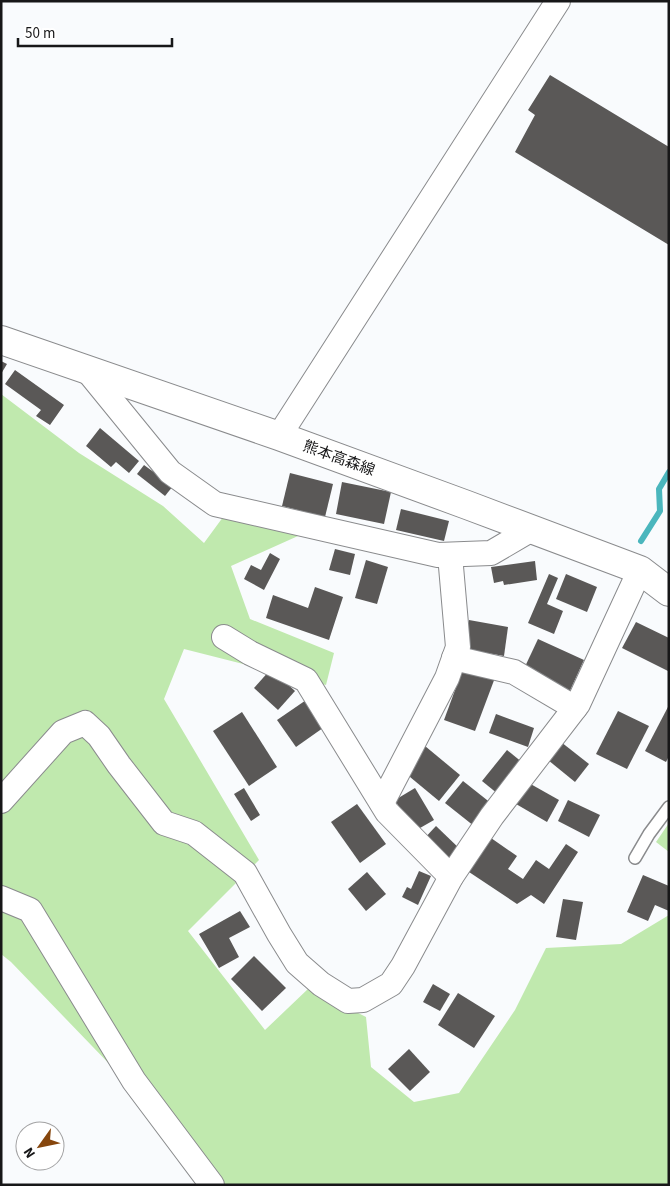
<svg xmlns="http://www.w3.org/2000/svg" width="670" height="1186" viewBox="0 0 670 1186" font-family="'Source Sans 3','Noto Sans JP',sans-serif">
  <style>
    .green { fill: #c0e9ae }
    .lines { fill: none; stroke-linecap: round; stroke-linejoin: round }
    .stream { stroke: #4bb6bd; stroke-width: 6 }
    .building { fill: #5a5857 }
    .lane-casing { stroke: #8a8b8d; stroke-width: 14 }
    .street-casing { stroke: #8a8b8d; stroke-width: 26 }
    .primary-casing { stroke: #8a8b8d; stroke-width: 30 }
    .lane { stroke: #fff; stroke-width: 11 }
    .street { stroke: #fff; stroke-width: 24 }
    .primary { stroke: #fff; stroke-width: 28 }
    .labels { text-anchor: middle; stroke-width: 5; stroke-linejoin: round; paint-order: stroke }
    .street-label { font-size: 15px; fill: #171718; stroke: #fff }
  </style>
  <rect width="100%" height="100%" fill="#f9fbfd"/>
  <g class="green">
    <polygon points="1,394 79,453 163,506 204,543 226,513 298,536 231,566 250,619 334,653 326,685 184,649 164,699 259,860 188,931 265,1030 309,988 366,1017 371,1067 414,1102 459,1093 515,1010 546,948 621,944 669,915 669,1185 226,1185 11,962 1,954"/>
    <polygon points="669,823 669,852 656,842"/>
  </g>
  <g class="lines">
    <polyline class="stream" points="641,541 660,511 659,489 669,472"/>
  </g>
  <g class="building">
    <polygon points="550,75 669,147 669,245 515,152 535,115 528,110"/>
    <polygon points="1,361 7,364 1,374"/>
    <polygon points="15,370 64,405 50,425 36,416 41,410 5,384"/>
    <polygon points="100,428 139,461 129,473 116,462 111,467 86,446"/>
    <polygon points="144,465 173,486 165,496 137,474"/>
    <polygon points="290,473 333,484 325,517 282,506"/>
    <polygon points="342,482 391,492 384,524 336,514"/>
    <polygon points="401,509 449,521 444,541 396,530"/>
    <polygon points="335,549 355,554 350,575 329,570"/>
    <polygon points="270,553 280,559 264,590 244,579 251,565 261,570"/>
    <polygon points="366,560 388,567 377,604 355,598"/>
    <polygon points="535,561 537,580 504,585 503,581 494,583 491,567"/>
    <polygon points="549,574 558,578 547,604 563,611 554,634 528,623"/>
    <polygon points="566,574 597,587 587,612 556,599"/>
    <polygon points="315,587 343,597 329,640 266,618 273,595 308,608"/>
    <polygon points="469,620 508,627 504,656 464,649"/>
    <polygon points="636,622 669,638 668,671 622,648"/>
    <polygon points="538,639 584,660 568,695 522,673"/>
    <polygon points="465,663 496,675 475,731 444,720"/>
    <polygon points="271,669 295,691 278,710 254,688"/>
    <polygon points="312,696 330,723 296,747 277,720"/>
    <polygon points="669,705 669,756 666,762 645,751"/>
    <polygon points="618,711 649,726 627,769 596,754"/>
    <polygon points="242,712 277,767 249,786 213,731"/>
    <polygon points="496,714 534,728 528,747 489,733"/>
    <polygon points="561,742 589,764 575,782 548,760"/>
    <polygon points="425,746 460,775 439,801 404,772"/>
    <polygon points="507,750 523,763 498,794 482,781"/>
    <polygon points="463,781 492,804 474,826 445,803"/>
    <polygon points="527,782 559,800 547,822 516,804"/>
    <polygon points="244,788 260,815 251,821 234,794"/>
    <polygon points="415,788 434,820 413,832 395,800"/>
    <polygon points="568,800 600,815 589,837 558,821"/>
    <polygon points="357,804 386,844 360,863 331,822"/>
    <polygon points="436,826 462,851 449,866 422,841"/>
    <polygon points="491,838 517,856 508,869 523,879 536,860 549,869 566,844 578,852 544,904 531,895 517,904 469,872"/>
    <polygon points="419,871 431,876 418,905 402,897 407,887 411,889"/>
    <polygon points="367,872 386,894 366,911 348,889"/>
    <polygon points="643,875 669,886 669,911 655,905 648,921 627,912"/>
    <polygon points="563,899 583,902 576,940 556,937"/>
    <polygon points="240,911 250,927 229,938 239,957 219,968 199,934"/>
    <polygon points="254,956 286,988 262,1011 231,979"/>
    <polygon points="433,984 450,994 440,1011 423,1002"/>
    <polygon points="458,993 495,1016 474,1048 438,1025"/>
    <polygon points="409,1049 430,1072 410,1091 388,1069"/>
  </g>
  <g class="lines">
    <g class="lane-casing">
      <polyline id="lane" points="635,858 649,834 669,807"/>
    </g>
    <g class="street-casing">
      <g id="street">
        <polyline points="86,369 170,472 215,504 438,555 491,553 532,529"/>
        <polyline points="279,436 558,1"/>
        <polyline points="224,637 250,653 306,680 387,812 451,877"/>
        <polyline points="454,658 514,672 575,708"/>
        <polyline points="1,801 63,732 85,723 99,736 119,765 164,823 194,833 245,873 279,934 297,963 321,984 348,1001 363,1000 391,984 403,966 451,877 492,816 578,704 640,570"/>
        <polyline points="382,803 447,678 458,647 450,555"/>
        <polyline points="1,898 30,910 134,1081 212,1185"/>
      </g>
    </g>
    <g class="primary-casing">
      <polyline id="primary" points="1,340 279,436 467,505 640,570 669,592"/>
    </g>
    <use href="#lane" class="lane"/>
    <use href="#street" class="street"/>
    <use href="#primary" class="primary"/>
  </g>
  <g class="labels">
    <g class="street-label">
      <text transform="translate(339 458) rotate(20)" y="5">熊本高森線</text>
    </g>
  </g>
  <rect width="670" height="1186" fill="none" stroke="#171718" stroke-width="5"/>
  <g transform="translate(40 1146) rotate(237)"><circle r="24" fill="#ffffff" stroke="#a2a2a3"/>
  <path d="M0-4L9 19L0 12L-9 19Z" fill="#86460d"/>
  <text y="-8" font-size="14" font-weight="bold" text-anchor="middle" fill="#171718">N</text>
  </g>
  <path d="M18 38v8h154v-8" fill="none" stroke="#171718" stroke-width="2.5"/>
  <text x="25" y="38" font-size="15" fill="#171718" stroke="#ffffff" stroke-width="4" paint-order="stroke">50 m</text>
</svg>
